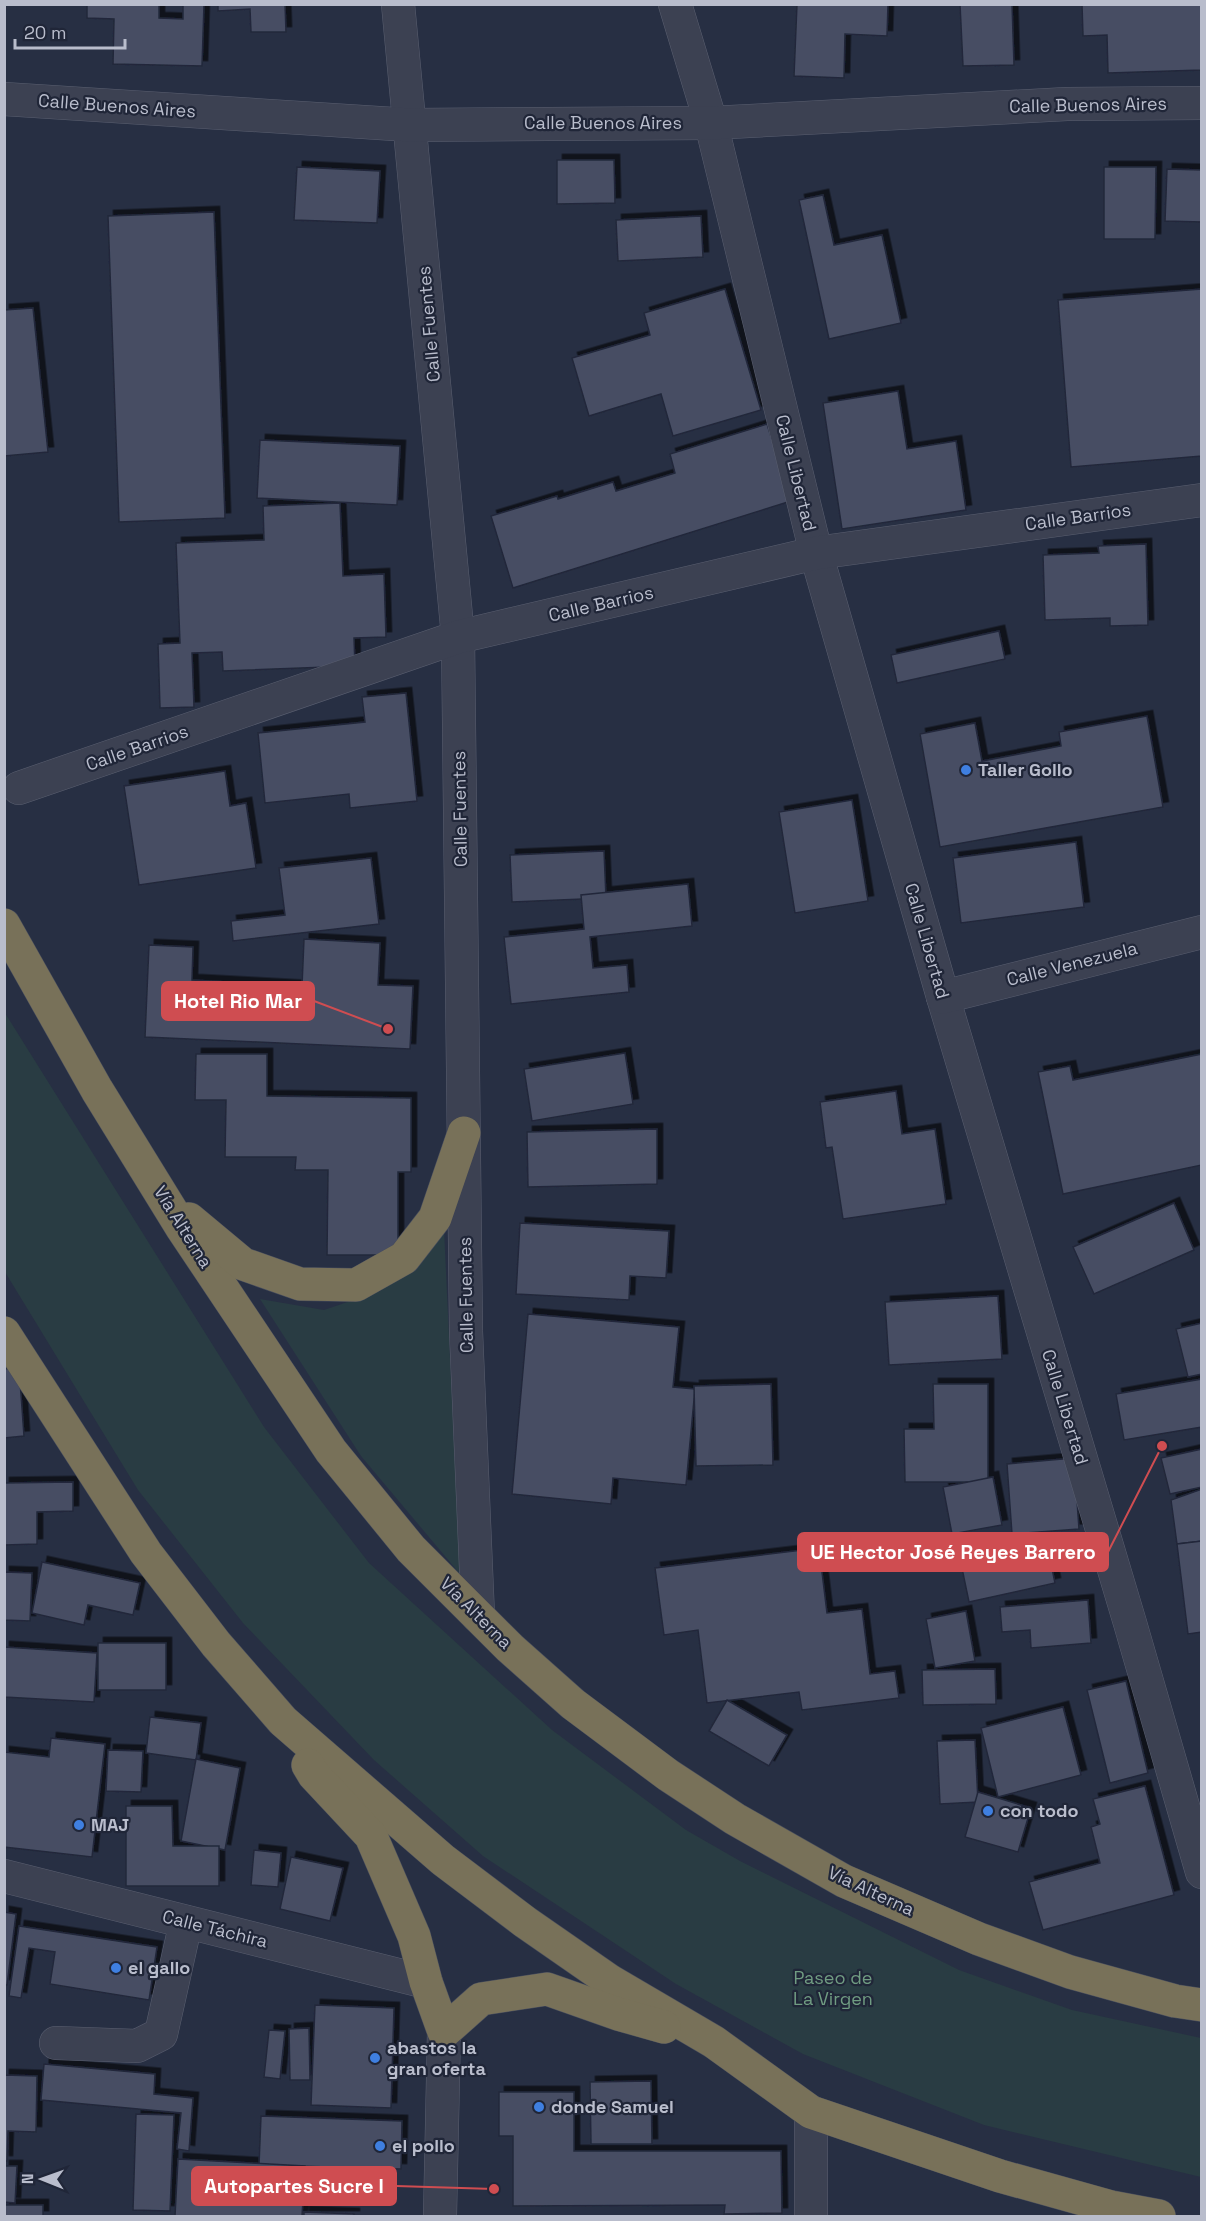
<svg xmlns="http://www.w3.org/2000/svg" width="1206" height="2221" viewBox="0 0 1206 2221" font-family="'Space Grotesk',sans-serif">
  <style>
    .green { fill: #293c43 }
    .building { fill: #464e64; stroke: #22283a; stroke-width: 1.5; filter: url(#shadow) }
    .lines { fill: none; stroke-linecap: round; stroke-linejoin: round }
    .minor-casing { stroke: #5a5f70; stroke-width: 34 }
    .highway-casing { stroke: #464c5d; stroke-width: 34 }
    .minor { stroke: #3c4152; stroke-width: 33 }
    .highway { stroke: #787159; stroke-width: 33 }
    .shop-dot { fill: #3f7fe0; stroke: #202638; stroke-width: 2 }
    .labels { text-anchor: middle; stroke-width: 4.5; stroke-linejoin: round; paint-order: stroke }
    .street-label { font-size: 18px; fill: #b9bdcc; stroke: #202638 }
    .poi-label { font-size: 18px; font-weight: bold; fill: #b9bdcc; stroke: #202638; text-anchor: start }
    .park-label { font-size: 18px; fill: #709c82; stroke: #202638 }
    .leader { fill: none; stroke: #cf4d51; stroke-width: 2 }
    .callout-dot { fill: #cf4d51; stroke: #202638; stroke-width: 2 }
    .callout { fill: #cf4d51; stroke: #cf4d51; stroke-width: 2 }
    .callout-label { font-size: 20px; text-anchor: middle; font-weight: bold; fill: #fff }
  </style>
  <defs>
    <filter id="shadow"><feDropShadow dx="5.5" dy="-5.5" stdDeviation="0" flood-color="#0009"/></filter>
  </defs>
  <rect width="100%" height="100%" fill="#272f43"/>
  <g class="green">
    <polygon points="5,1013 264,1427 369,1563 552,1730 686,1830 740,1861 959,1970 1072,2010 1201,2038 1201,2177 984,2125 803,2054 676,1984 483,1856 374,1760 243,1623 138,1490 5,1272"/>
    <polygon points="444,1229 460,1574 361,1456 260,1299 324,1310 380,1291 419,1261"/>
  </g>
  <g class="building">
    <polygon points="87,4 159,4 159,18 183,19 183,4 204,4 202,66 113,64 114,19 87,18"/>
    <polygon points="218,4 285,4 286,32 251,32 250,9 218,11"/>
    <polygon points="797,4 888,4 887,36 845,34 844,78 794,76"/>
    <polygon points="960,4 1012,4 1014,65 963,66"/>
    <polygon points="1082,4 1202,4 1202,70 1108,73 1107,35 1083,36"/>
    <polygon points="557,160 614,160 615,203 557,204"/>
    <polygon points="297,167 380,171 377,223 294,220"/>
    <polygon points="1104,167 1156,167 1155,239 1104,239"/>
    <polygon points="1167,169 1202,170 1202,222 1165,221"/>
    <polygon points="823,195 834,245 882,235 901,323 829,339 799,200"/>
    <polygon points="214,212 225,518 119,522 108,216"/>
    <polygon points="701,216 703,257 618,261 616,220"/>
    <polygon points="725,289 761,410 673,436 661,394 589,416 572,358 650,335 644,313"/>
    <polygon points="1202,289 1202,456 1071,467 1058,300"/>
    <polygon points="33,308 48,452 4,456 4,310"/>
    <polygon points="898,391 907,449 956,441 966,510 842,529 823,403"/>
    <polygon points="767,424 791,501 513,588 491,516 557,496 558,499 613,482 616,491 675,473 670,454"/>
    <polygon points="260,440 400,446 397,505 257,498"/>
    <polygon points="340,503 343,576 384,574 386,637 354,638 355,666 223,671 222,652 192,653 194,707 160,708 158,644 180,643 176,543 264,540 263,506"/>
    <polygon points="1146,544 1148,625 1110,626 1110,618 1045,620 1043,555 1099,553 1098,546"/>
    <polygon points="999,631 1005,659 897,683 891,655"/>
    <polygon points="406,693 417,801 350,808 349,794 265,803 258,733 365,722 362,697"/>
    <polygon points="1147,716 1163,807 940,847 920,734 975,723 982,761 1061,746 1059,732"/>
    <polygon points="225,771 230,806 246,803 256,868 139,885 124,786"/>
    <polygon points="852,800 868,901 795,913 779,812"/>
    <polygon points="1076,842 1084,907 961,923 953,858"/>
    <polygon points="604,851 606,898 512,902 510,855"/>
    <polygon points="371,858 379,924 233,941 231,921 285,915 279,868"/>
    <polygon points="688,884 692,926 590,937 593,968 627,965 629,992 511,1004 504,937 584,929 581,895"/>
    <polygon points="304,939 380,943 378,985 413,986 410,1049 145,1037 149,945 193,947 192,980 302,986"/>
    <polygon points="625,1053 633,1104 532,1121 524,1069"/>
    <polygon points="196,1054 267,1054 267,1096 411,1098 411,1172 398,1172 398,1255 327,1255 328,1170 295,1170 296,1157 225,1157 226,1100 195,1100"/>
    <polygon points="1202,1054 1202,1165 1063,1194 1038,1072 1070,1066 1073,1080"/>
    <polygon points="896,1091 902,1134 935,1129 946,1204 843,1219 832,1147 826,1148 820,1102"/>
    <polygon points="657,1129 657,1184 528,1187 527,1132"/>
    <polygon points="1174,1203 1194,1250 1094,1294 1073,1247"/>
    <polygon points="520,1223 669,1231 666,1278 630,1276 629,1300 516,1294"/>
    <polygon points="998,1296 1002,1359 889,1365 885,1302"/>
    <polygon points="528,1314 679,1327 673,1387 695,1389 686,1485 613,1478 611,1504 512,1494"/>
    <polygon points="1202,1323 1202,1374 1188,1377 1176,1329"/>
    <polygon points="19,1367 24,1436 4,1438 4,1369"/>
    <polygon points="1202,1379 1202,1427 1124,1440 1116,1394"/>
    <polygon points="771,1384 773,1465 696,1466 694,1386"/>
    <polygon points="933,1384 988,1384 988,1482 905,1482 904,1429 934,1429"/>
    <polygon points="1202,1449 1202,1487 1170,1494 1161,1458"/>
    <polygon points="1074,1458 1079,1529 1012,1534 1007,1464"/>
    <polygon points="993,1477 1002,1525 952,1534 943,1487"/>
    <polygon points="73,1482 73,1511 37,1512 37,1544 4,1545 4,1483"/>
    <polygon points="1202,1489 1202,1541 1177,1544 1171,1500"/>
    <polygon points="1045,1535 1055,1583 969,1602 959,1554"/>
    <polygon points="1202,1541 1202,1632 1188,1634 1177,1544"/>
    <polygon points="819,1548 827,1613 862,1609 870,1674 895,1671 899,1698 802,1710 799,1692 707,1703 698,1630 664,1635 655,1568"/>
    <polygon points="42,1562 140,1583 133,1615 88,1605 84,1625 32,1613"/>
    <polygon points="4,1572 32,1573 30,1621 4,1620"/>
    <polygon points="1088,1600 1091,1643 1031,1648 1030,1630 1002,1632 1000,1607"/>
    <polygon points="966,1611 975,1661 935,1668 926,1619"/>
    <rect x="98" y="1643" width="68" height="47"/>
    <polygon points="4,1647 97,1653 94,1702 4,1697"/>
    <polygon points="995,1669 996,1704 923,1705 922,1670"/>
    <polygon points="1126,1681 1148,1773 1110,1783 1087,1690"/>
    <polygon points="727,1700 787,1735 769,1766 709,1731"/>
    <polygon points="1063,1707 1081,1775 998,1797 981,1728"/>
    <polygon points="150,1717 201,1723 196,1760 146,1753"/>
    <polygon points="51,1738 105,1744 92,1857 4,1847 4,1752 49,1757"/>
    <polygon points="975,1740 978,1802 940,1804 937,1741"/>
    <polygon points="108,1750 143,1751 141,1792 106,1791"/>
    <polygon points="196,1759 240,1768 225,1850 181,1841"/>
    <polygon points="1145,1786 1174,1895 1043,1930 1029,1882 1100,1863 1091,1827 1100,1824 1093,1799"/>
    <polygon points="978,1792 1031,1808 1018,1852 965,1837"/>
    <polygon points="126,1806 172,1806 173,1846 219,1846 219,1886 126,1886"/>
    <polygon points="254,1850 281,1853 278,1887 251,1885"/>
    <polygon points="291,1857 343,1868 330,1921 280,1909"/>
    <polygon points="4,1912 16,1914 7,1985 4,1985"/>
    <polygon points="19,1926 157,1947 149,2000 50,1984 55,1952 29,1948 21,1998 9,1996"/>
    <polygon points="315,2005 394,2008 391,2108 311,2105"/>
    <polygon points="309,2028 310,2080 290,2080 289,2029"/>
    <polygon points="269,2030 285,2031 280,2079 264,2077"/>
    <polygon points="44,2064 155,2074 154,2094 193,2098 189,2151 177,2149 181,2113 41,2100"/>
    <polygon points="4,2075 37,2076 36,2132 8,2131 7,2161 4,2161"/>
    <polygon points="651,2081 652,2144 591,2144 590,2082"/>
    <polygon points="499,2092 574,2092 574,2151 781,2151 782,2213 724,2214 725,2205 513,2206 513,2136 499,2136"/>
    <polygon points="136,2114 174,2115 170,2211 133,2210"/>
    <polygon points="261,2116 402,2121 401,2169 259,2165"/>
    <polygon points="178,2159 305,2166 302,2216 175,2216"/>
    <polygon points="4,2166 17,2166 15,2203 4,2202"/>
    <rect x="4" y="2205" width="39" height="11"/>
    <polygon points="304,2212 354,2214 354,2216 304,2216"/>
  </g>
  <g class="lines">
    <g class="minor-casing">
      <g id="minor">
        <polyline points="398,4 458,637 466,1331 478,1616"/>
        <polyline points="675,4 711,123 816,553 943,997 1130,1623 1202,1872"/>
        <polyline points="4,99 410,125 711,123 1067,104 1202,103"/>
        <polyline points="19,788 458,637 816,553 1202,500"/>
        <polyline points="943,997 1202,932"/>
        <polyline points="4,1876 426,1982"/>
        <polyline points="56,2043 137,2046 161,2034 186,1922"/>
        <polyline points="440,2216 444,2032"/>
        <polyline points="811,2216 811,2112"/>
      </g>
    </g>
    <g class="highway-casing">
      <g id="highway">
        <polyline points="4,925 97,1090 182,1228 331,1451 411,1549 510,1648 573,1704 668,1775 735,1819 844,1881 979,1939 1070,1972 1175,2001 1202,2005"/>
        <polyline points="189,1219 243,1264 300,1284 356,1285 404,1258 435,1218 464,1133"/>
        <polyline points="4,1333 146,1553 216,1644 283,1721 443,1860 525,1922 610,1981 714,2042 811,2112 1000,2176 1111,2207 1159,2216"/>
        <polyline points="308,1765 314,1775 371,1836 414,1936 426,1982 444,2032 481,1999 547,1989 618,2014 664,2027"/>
      </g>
    </g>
    <use href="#minor" class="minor"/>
    <use href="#highway" class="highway"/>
  </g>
  <g class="shop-dot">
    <circle cx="966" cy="770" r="6"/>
    <circle cx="988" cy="1811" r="6"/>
    <circle cx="79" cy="1825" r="6"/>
    <circle cx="116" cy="1968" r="6"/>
    <circle cx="375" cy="2058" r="6"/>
    <circle cx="539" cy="2107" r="6"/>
    <circle cx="380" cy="2146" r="6"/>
  </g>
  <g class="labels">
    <g class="street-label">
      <text transform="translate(1088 105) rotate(-1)" y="6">Calle Buenos Aires</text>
      <text transform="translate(117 106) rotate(4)" y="6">Calle Buenos Aires</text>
      <text x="603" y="129">Calle Buenos Aires</text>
      <text transform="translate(429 324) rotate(-95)" y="6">Calle Fuentes</text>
      <text transform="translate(796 473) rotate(76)" y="6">Calle Libertad</text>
      <text transform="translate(1078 517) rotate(-8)" y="6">Calle Barrios</text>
      <text transform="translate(601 604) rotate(-13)" y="6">Calle Barrios</text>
      <text transform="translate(137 748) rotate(-19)" y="6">Calle Barrios</text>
      <text transform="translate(460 809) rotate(-91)" y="6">Calle Fuentes</text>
      <text transform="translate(927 941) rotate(74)" y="6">Calle Libertad</text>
      <text transform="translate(1072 964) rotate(-14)" y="6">Calle Venezuela</text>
      <text transform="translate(183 1227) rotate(58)" y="6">Vía Alterna</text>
      <text transform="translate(466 1295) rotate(-91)" y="6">Calle Fuentes</text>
      <text transform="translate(1065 1407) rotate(73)" y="6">Calle Libertad</text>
      <text transform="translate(476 1613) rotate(45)" y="6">Vía Alterna</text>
      <text transform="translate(871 1891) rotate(25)" y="6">Vía Alterna</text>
      <text transform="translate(215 1929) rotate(14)" y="6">Calle Táchira</text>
    </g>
    <g class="poi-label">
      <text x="978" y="776">Taller Gollo</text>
      <text x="1000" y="1817">con todo</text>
      <text x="91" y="1831">MAJ</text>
      <text x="128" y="1974">el gallo</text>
      <text x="387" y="2054">abastos la<tspan x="387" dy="21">gran oferta</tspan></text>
      <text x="551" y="2113">donde Samuel</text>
      <text x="392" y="2152">el pollo</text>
    </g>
    <g class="park-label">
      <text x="833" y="1984">Paseo de<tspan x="833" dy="21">La Virgen</tspan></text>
    </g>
  </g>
  <path class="leader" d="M388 1029L314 1001M1162 1446L1108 1552M494 2189L396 2186"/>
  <g class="callout-dot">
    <circle cx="388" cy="1029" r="6"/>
    <circle cx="1162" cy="1446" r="6"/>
    <circle cx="494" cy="2189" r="6"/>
  </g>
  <g class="callout">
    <rect x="162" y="982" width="152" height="38" rx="6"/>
    <rect x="798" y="1533" width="310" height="38" rx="6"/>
    <rect x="192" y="2167" width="204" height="38" rx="6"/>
  </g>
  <g class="callout-label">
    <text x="238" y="1008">Hotel Rio Mar</text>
    <text x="953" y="1559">UE Hector José Reyes Barrero</text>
    <text x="294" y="2193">Autopartes Sucre I</text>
  </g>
  <rect width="1206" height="2221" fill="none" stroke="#b9bdcc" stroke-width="12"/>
  <g transform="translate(42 2179) rotate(271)" stroke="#202638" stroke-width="4.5" paint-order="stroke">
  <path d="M0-4.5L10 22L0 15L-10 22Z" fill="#b9bdcc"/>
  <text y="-9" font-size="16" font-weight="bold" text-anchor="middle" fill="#b9bdcc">N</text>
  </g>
  <path d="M15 39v9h110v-9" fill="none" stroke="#b9bdcc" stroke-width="3"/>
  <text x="24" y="39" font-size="18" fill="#b9bdcc" stroke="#202638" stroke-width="4.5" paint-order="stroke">20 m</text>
</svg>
